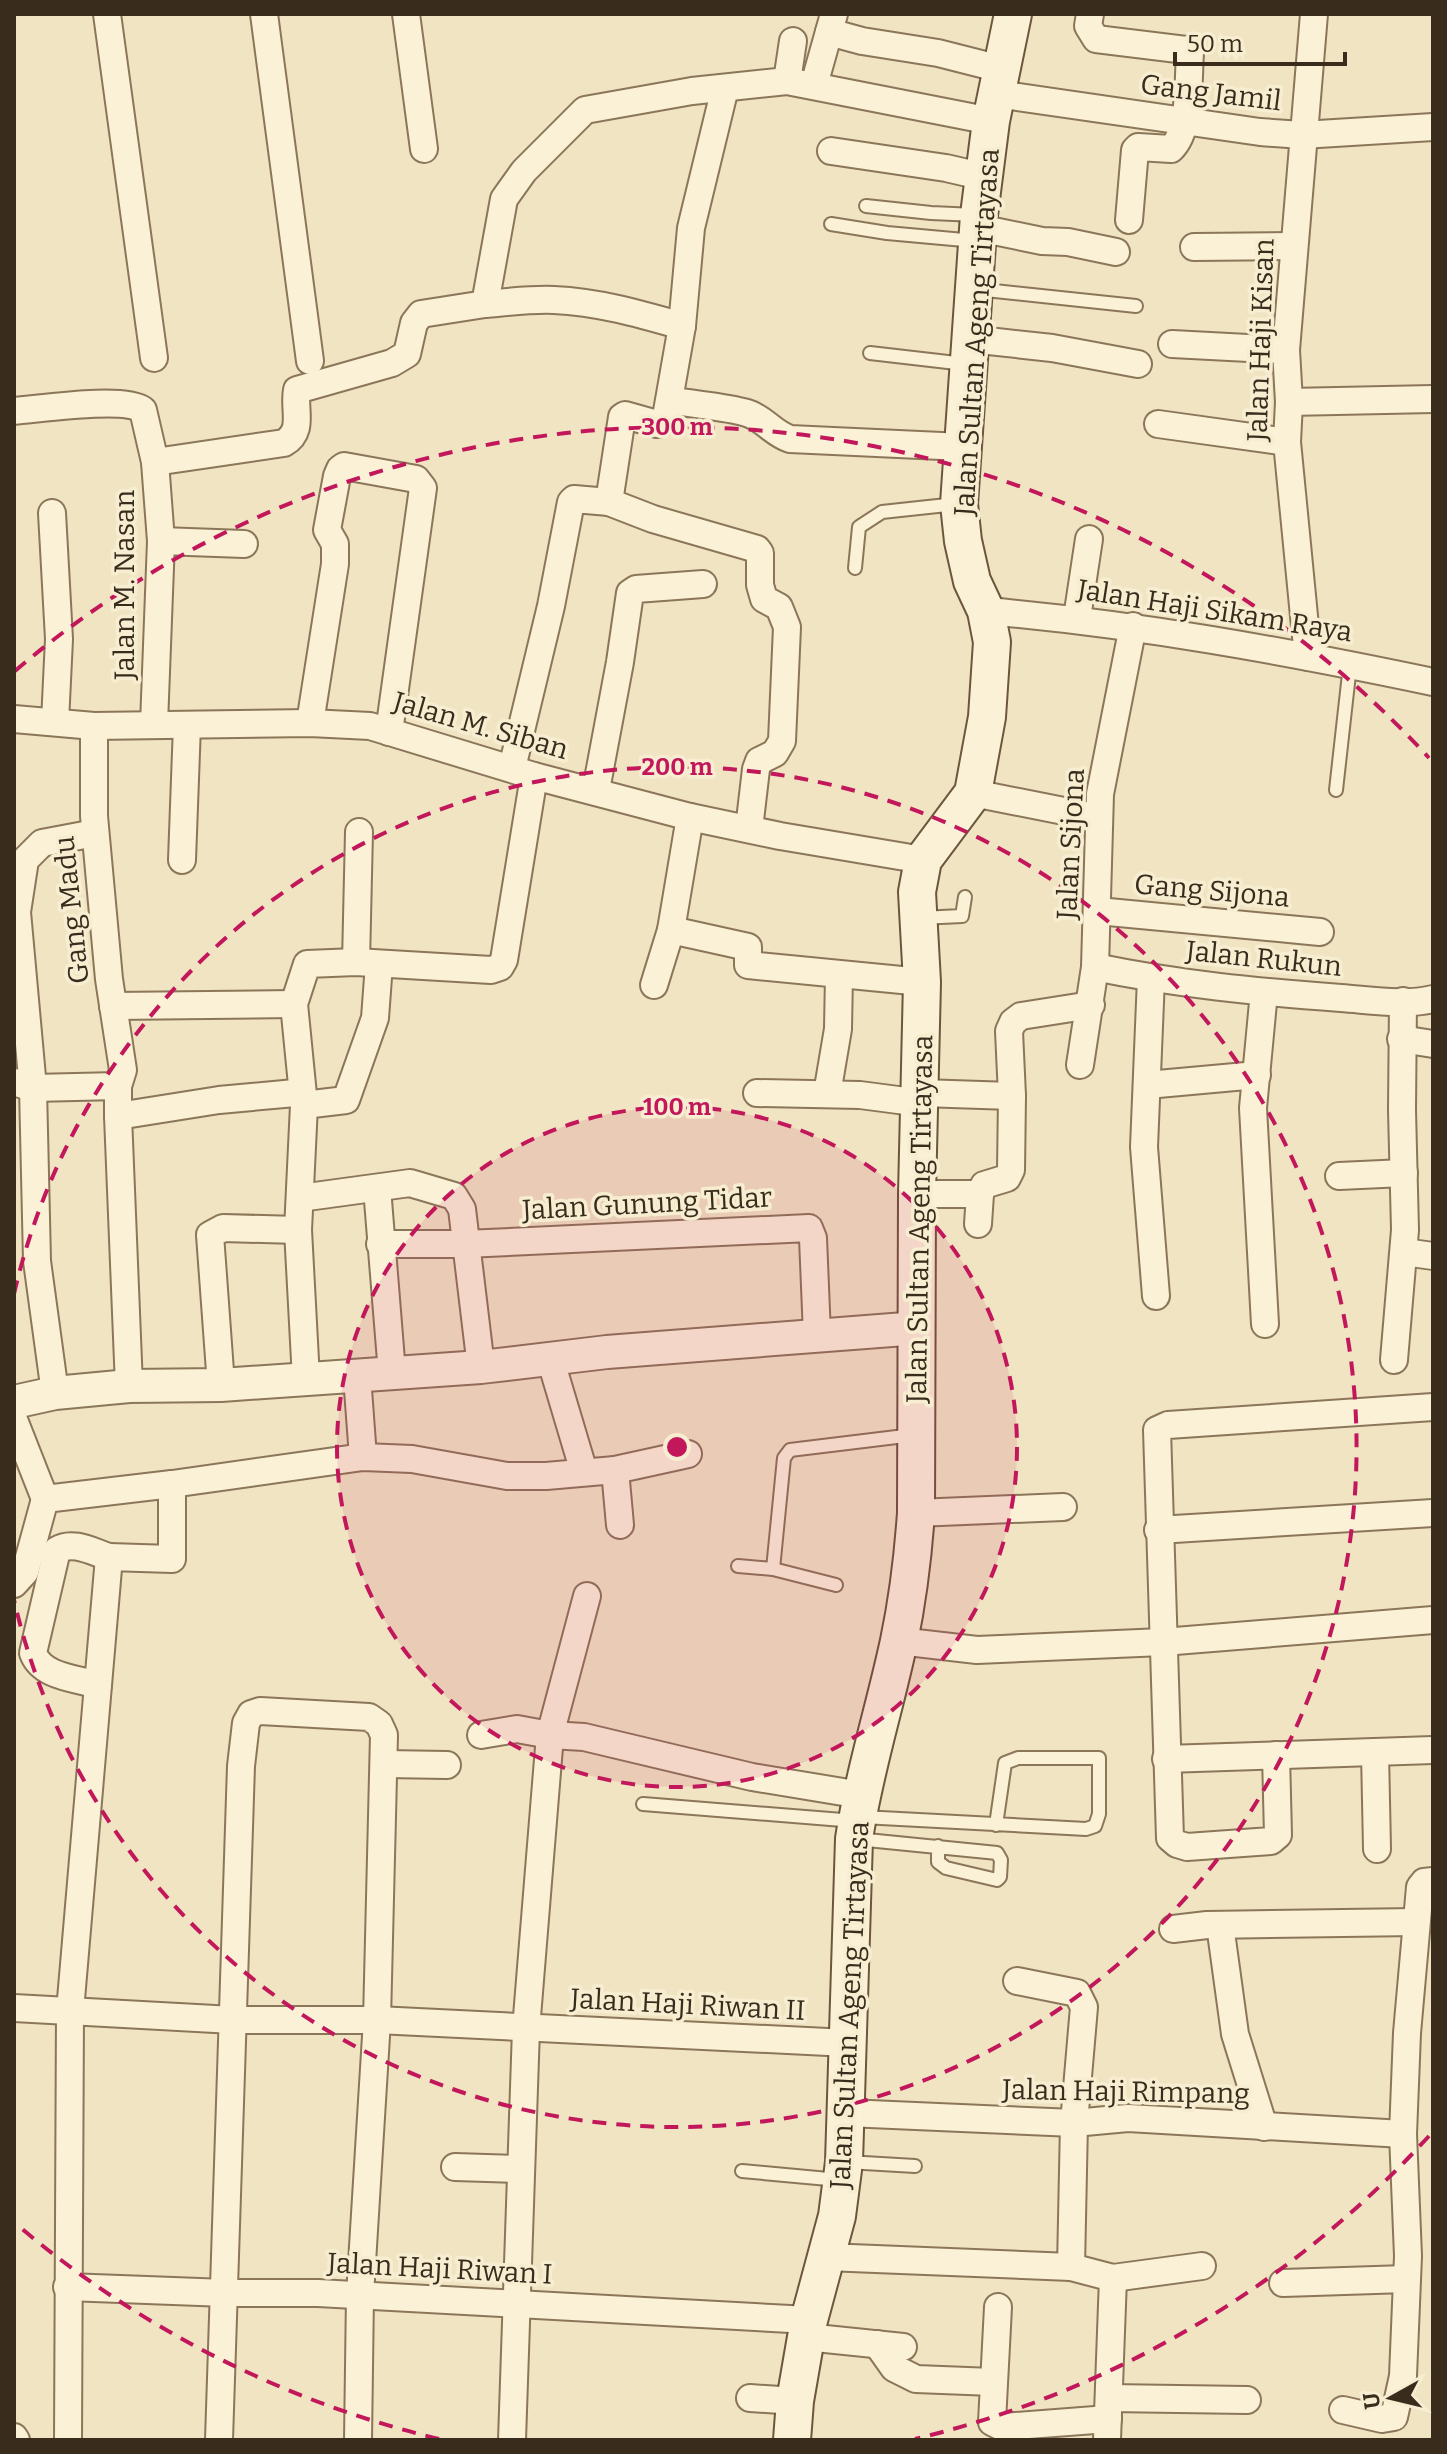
<svg xmlns="http://www.w3.org/2000/svg" width="1447" height="2454" viewBox="0 0 1447 2454" font-family="Bitter,serif">
  <style>
    .lines { fill: none; stroke-linecap: round; stroke-linejoin: round }
    .service-casing { stroke: #8b7659; stroke-width: 16 }
    .minor-casing { stroke: #8b7659; stroke-width: 30 }
    .tertiary-casing { stroke: #8b7659; stroke-width: 36 }
    .secondary-casing { stroke: #6c563c; stroke-width: 40 }
    .service { stroke: #faf1d6; stroke-width: 12 }
    .minor { stroke: #faf1d6; stroke-width: 26 }
    .tertiary { stroke: #faf1d6; stroke-width: 32 }
    .secondary { stroke: #faf1d6; stroke-width: 36 }
    .ring { fill: none; stroke: #c2185b; stroke-width: 4; stroke-dasharray: 14 10 }
    .labels { text-anchor: middle; stroke-width: 7; stroke-linejoin: round; paint-order: stroke }
    .street-label { font-size: 28px; fill: #3a2c1d; stroke: #f7eed2 }
    .centre { fill: #c2185b; stroke: #f7eed2; stroke-width: 4 }
    .ring-label { font-size: 24px; text-anchor: middle; font-weight: bold; fill: #c2185b; stroke: #f7eed2; stroke-width: 7; stroke-linejoin: round; paint-order: stroke }
  </style>
  <rect width="100%" height="100%" fill="#f0e4c2"/>
  <g class="lines">
    <g class="service-casing">
      <g id="service">
        <polyline points="866,206 931,213 976,215"/>
        <polyline points="831,224 887,233 975,241"/>
        <polyline points="976,289 1136,306"/>
        <polyline points="870,353 965,364"/>
        <polyline points="855,568 859,527 882,512 956,504"/>
        <polyline points="1336,790 1350,665"/>
        <polyline points="920,918 962,916 965,897"/>
        <polyline points="738,1566 773,1569 836,1585"/>
        <polyline points="773,1569 784,1458 790,1450 913,1435"/>
        <polyline points="643,1804 855,1821"/>
        <polyline points="862,1817 1086,1829 1095,1826 1099,1814 1099,1758 1018,1758 1005,1763 996,1825"/>
        <polyline points="857,1839 997,1853 1001,1860 1000,1877 997,1880 946,1868 938,1862 938,1846"/>
        <polyline points="847,2162 915,2166"/>
        <polyline points="742,2171 839,2180"/>
      </g>
    </g>
    <g class="minor-casing">
      <g id="minor">
        <polyline points="107,14 154,358"/>
        <polyline points="264,14 310,361"/>
        <polyline points="406,14 424,149"/>
        <path d="M1090,14L1088,26L1096,39L1186,50L1190,53C1188,79 1191,131 1171,149L1138,147L1135,150L1129,220"/>
        <polyline points="829,32 862,41 938,53 1001,69"/>
        <polyline points="787,81 793,41"/>
        <polyline points="814,85 834,14"/>
        <polyline points="997,94 1260,132 1302,135 1433,127"/>
        <polyline points="831,151 946,168 985,177"/>
        <polyline points="979,228 1042,241 1068,242 1116,252"/>
        <polyline points="1194,247 1294,246"/>
        <path d="M485,304C508,302 531,299 554,300C599,302 640,314 682,326"/>
        <polyline points="970,339 1052,348 1138,364"/>
        <polyline points="1172,344 1286,350"/>
        <path d="M670,400C694,405 723,406 747,413C764,418 772,433 790,439L963,447"/>
        <polyline points="1289,402 1433,399"/>
        <path d="M14,411C40,409 124,396 143,410L155,462L161,541L154,724"/>
        <polyline points="1158,424 1287,442"/>
        <path d="M155,462L284,443C305,431 293,409 297,390L392,363L407,354L414,323L421,314L485,304L504,199L524,171L585,110L692,91L787,81L991,121"/>
        <polyline points="609,502 653,519 757,549 760,553 760,585 764,599 779,607 787,627 782,741 775,753 759,761 756,769 749,829"/>
        <polyline points="52,513 59,639 55,722"/>
        <polyline points="161,541 244,544"/>
        <path d="M986,611C1137,624 1285,651 1433,682"/>
        <polyline points="1077,618 1089,539"/>
        <polyline points="1308,657 1287,442 1289,402 1286,350 1314,14"/>
        <polyline points="14,719 94,726 310,723 370,726 534,776 690,817 780,836 923,860"/>
        <polyline points="310,723 335,564 335,544 327,530 337,476 340,469 344,466 416,479 423,488 389,732"/>
        <polyline points="94,726 94,816 109,979 123,1070 118,1086 118,1116 129,1386"/>
        <polyline points="512,768 551,606 571,502 574,499 609,502 622,417 625,415 657,424 662,423 666,417 682,326 691,228 725,88"/>
        <polyline points="596,790 620,662 630,593 636,589 703,584"/>
        <polyline points="973,793 1099,818"/>
        <polyline points="182,860 187,725"/>
        <polyline points="1098,911 1320,932"/>
        <polyline points="671,930 748,947 748,965 922,982"/>
        <polyline points="356,962 359,832"/>
        <path d="M1095,967C1176,984 1258,992 1341,998C1370,1000 1404,1006 1433,999"/>
        <polyline points="1151,978 1144,1147 1156,1296"/>
        <polyline points="654,985 671,930 690,817"/>
        <polyline points="1264,992 1253,1108 1265,1324"/>
        <polyline points="113,1006 294,1004"/>
        <polyline points="1401,1039 1433,1044"/>
        <polyline points="1080,1065 1095,967 1100,794 1133,626"/>
        <polyline points="14,1082 33,1088 118,1086"/>
        <polyline points="1147,1085 1257,1075"/>
        <polyline points="757,1093 860,1095 921,1103"/>
        <polyline points="921,1093 1012,1096"/>
        <polyline points="827,1094 838,1029 839,975"/>
        <polyline points="304,1105 346,1100 375,1018 379,964"/>
        <polyline points="118,1116 219,1100 295,1093 302,1096"/>
        <polyline points="1339,1176 1404,1173"/>
        <polyline points="377,1188 392,1373"/>
        <polyline points="917,1194 980,1194"/>
        <polyline points="300,1198 410,1183 454,1196 462,1209 481,1367"/>
        <polyline points="978,1224 980,1194 984,1185 1007,1178 1011,1170 1012,1096 1009,1031 1013,1022 1021,1016 1091,1005"/>
        <polyline points="380,1244 465,1244 809,1228 813,1238 817,1335"/>
        <polyline points="1404,1252 1433,1256"/>
        <polyline points="550,1358 584,1472"/>
        <polyline points="1394,1360 1405,1230 1402,1110 1403,1001"/>
        <polyline points="357,1376 363,1457"/>
        <polyline points="306,1379 298,1230 304,1105 294,1004 307,964 356,962 491,970 500,967 504,960 534,776"/>
        <polyline points="221,1385 210,1235 223,1228 298,1230"/>
        <polyline points="55,1393 37,1261 33,1088 17,912 25,860 42,843 95,833"/>
        <polyline points="14,1420 45,1499"/>
        <polyline points="615,1470 620,1525"/>
        <polyline points="916,1513 1063,1507"/>
        <polyline points="1158,1530 1433,1513"/>
        <polyline points="14,1584 25,1572 45,1499 172,1484"/>
        <polyline points="899,1641 977,1650 1163,1642 1433,1620"/>
        <path d="M98,1685C75,1678 42,1677 33,1653L57,1550C73,1540 93,1552 109,1557"/>
        <polyline points="481,1735 517,1729 550,1735 584,1737 752,1777 861,1795"/>
        <polyline points="1375,1752 1377,1849"/>
        <polyline points="1276,1755 1278,1835 1271,1841 1187,1847 1177,1844 1170,1838 1157,1430 1168,1425 1433,1407"/>
        <polyline points="1166,1759 1433,1750"/>
        <polyline points="385,1764 447,1765"/>
        <polyline points="1220,1925 1235,2034 1264,2127"/>
        <polyline points="1173,1929 1207,1925 1416,1922"/>
        <polyline points="1017,1981 1077,1993 1084,2007 1074,2123 1071,2267"/>
        <polyline points="14,2008 233,2020 377,2020 848,2043"/>
        <polyline points="847,2113 1074,2123 1128,2118 1403,2134"/>
        <polyline points="455,2167 520,2169"/>
        <polyline points="826,2257 1071,2267 1113,2278 1107,2440"/>
        <polyline points="1113,2278 1202,2266"/>
        <polyline points="1283,2283 1406,2279"/>
        <polyline points="67,2287 226,2293 318,2293 809,2320"/>
        <polyline points="998,2307 992,2422 1002,2427 1108,2419"/>
        <polyline points="806,2337 903,2347"/>
        <polyline points="877,2344 894,2368 916,2379 993,2382"/>
        <polyline points="750,2398 795,2401"/>
        <polyline points="1109,2398 1247,2400"/>
        <polyline points="1343,2410 1382,2419 1394,2417 1403,2376 1408,2256 1403,2134 1407,2033 1420,1887 1424,1882 1433,1881"/>
        <polyline points="14,2437 16,2440"/>
        <polyline points="68,2440 70,2011 109,1557 172,1559 172,1484 363,1457 412,1459 507,1476 546,1476 615,1470 688,1454"/>
        <polyline points="219,2440 241,1766 246,1723 251,1714 260,1711 369,1717 379,1724 384,1735 377,2020 360,2295 358,2440"/>
        <polyline points="512,2440 526,2029 550,1735 587,1596"/>
      </g>
    </g>
    <g class="tertiary-casing">
      <polyline id="tertiary" points="14,1402 55,1393 129,1386 221,1385 481,1367 607,1352 918,1328"/>
    </g>
    <g class="secondary-casing">
      <path id="secondary" d="M792,2440L795,2401L809,2320L837,2216L844,2162L854,1839C864,1772 885,1707 899,1641C908,1598 913,1556 916,1513L917,1194L922,982L917,892L923,860L973,793L987,717L992,642L986,611L972,581L963,541L959,504L979,215L991,121L1013,14"/>
    </g>
    <use href="#service" class="service"/>
    <use href="#minor" class="minor"/>
    <use href="#tertiary" class="tertiary"/>
    <use href="#secondary" class="secondary"/>
  </g>
  <circle cx="677" cy="1447" r="340" fill="#c2185b" fill-opacity=".12"/>
  <g class="ring">
    <circle cx="677" cy="1447" r="340"/>
    <path d="M14 1294A680 680 0 1 1 14 1600"/>
    <path d="M1429 2136A1020 1020 0 0 1 915 2439M439 2439A1020 1020 0 0 1 15 2223M15 671A1020 1020 0 0 1 1429 758"/>
  </g>
  <g class="labels">
    <g class="street-label">
      <text transform="translate(1211 92) rotate(7)" y="10">Gang Jamil</text>
      <text transform="translate(976 332) rotate(-86)" y="10">Jalan Sultan Ageng Tirtayasa</text>
      <text transform="translate(1260 340) rotate(-88)" y="10">Jalan Haji Kisan</text>
      <text transform="translate(124 585) rotate(-90)" y="10">Jalan M. Nasan</text>
      <text transform="translate(1215 610) rotate(9)" y="10">Jalan Haji Sikam Raya</text>
      <text transform="translate(481 725) rotate(16)" y="10">Jalan M. Siban</text>
      <text transform="translate(1070 844) rotate(-87)" y="10">Jalan Sijona</text>
      <text transform="translate(1212 890) rotate(5)" y="10">Gang Sijona</text>
      <text transform="translate(71 910) rotate(-96)" y="10">Gang Madu</text>
      <text transform="translate(1264 958) rotate(6)" y="10">Jalan Rukun</text>
      <text transform="translate(647 1203) rotate(-3)" y="10">Jalan Gunung Tidar</text>
      <text transform="translate(919 1219) rotate(-89)" y="10">Jalan Sultan Ageng Tirtayasa</text>
      <text transform="translate(688 2004) rotate(3)" y="10">Jalan Haji Riwan II</text>
      <text transform="translate(849 2005) rotate(-87)" y="10">Jalan Sultan Ageng Tirtayasa</text>
      <text transform="translate(1126 2091) rotate(1)" y="10">Jalan Haji Rimpang</text>
      <text transform="translate(440 2268) rotate(3)" y="10">Jalan Haji Riwan I</text>
    </g>
  </g>
  <circle cx="677" cy="1447" r="12" class="centre"/>
  <g class="ring-label">
    <text x="677" y="435">300 m</text>
    <text x="677" y="775">200 m</text>
    <text x="677" y="1115">100 m</text>
  </g>
  <rect width="1447" height="2454" fill="none" stroke="#3a2c1d" stroke-width="32"/>
  <g transform="translate(1391 2398) rotate(262)" stroke="#f7eed2" stroke-width="6" paint-order="stroke">
  <path d="M0-6L14 30L0 20L-14 30Z" fill="#3a2c1d"/>
  <text y="-12" font-size="22" font-weight="bold" text-anchor="middle" fill="#3a2c1d">U</text>
  </g>
  <path d="M1175 52v12h170v-12" fill="none" stroke="#3a2c1d" stroke-width="4"/>
  <text x="1187" y="52" font-size="24" fill="#3a2c1d" stroke="#f7eed2" stroke-width="6" paint-order="stroke">50 m</text>
</svg>
